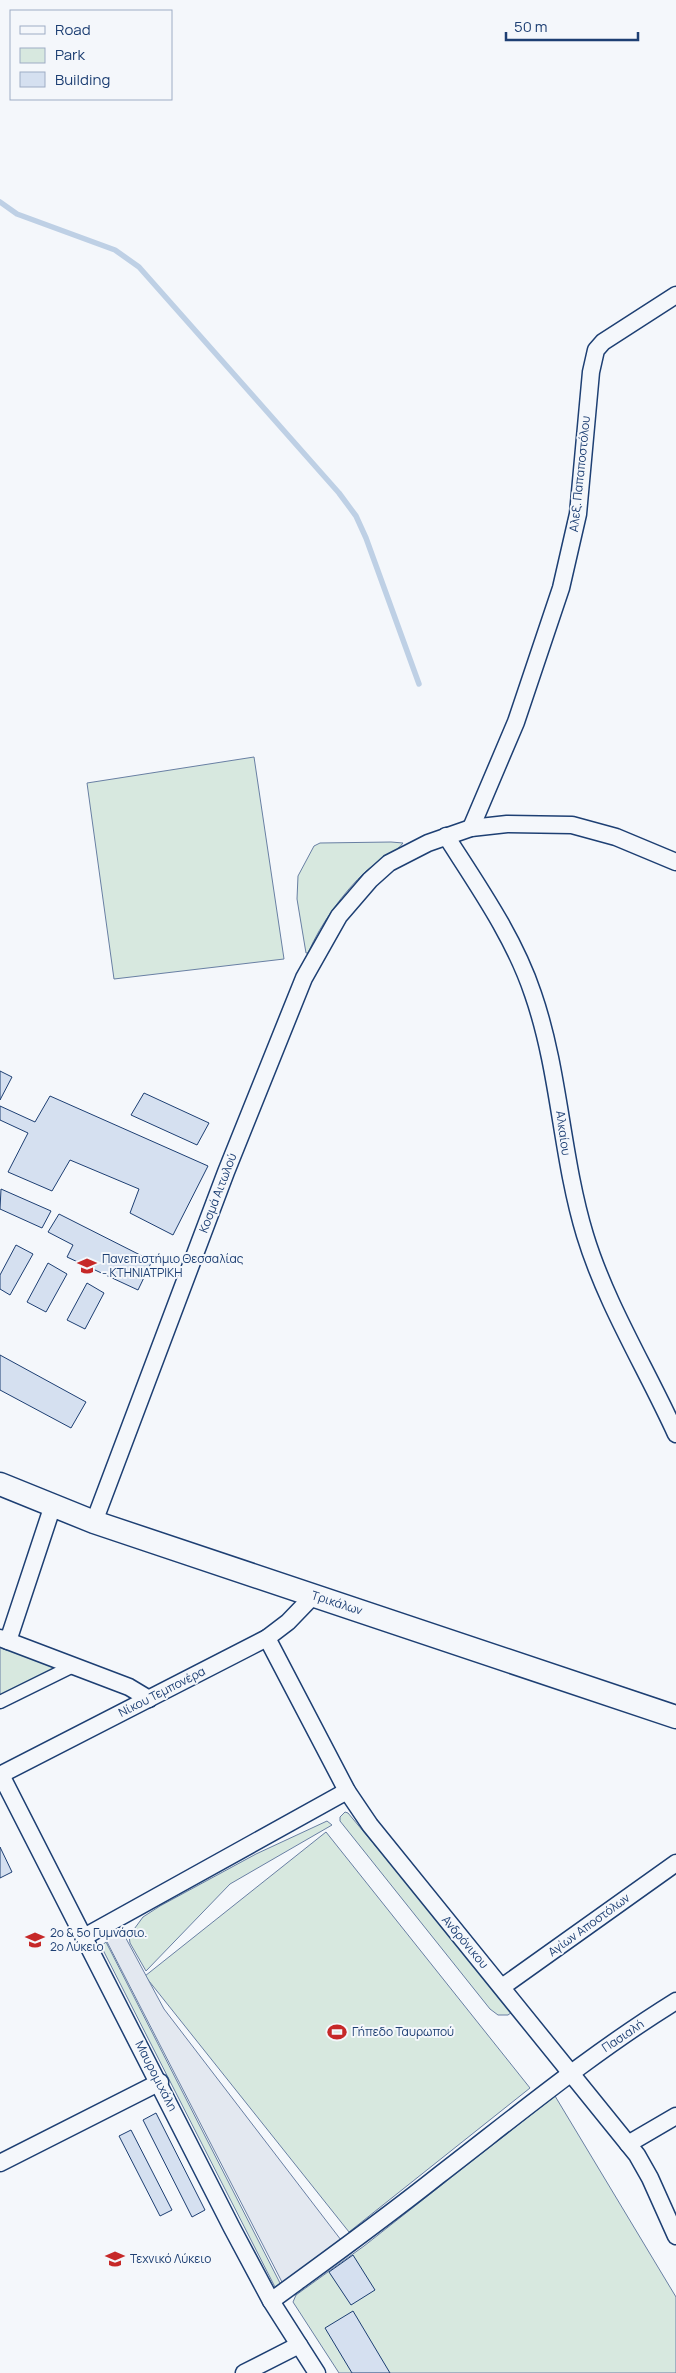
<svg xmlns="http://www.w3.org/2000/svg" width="676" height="2373" viewBox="0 0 676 2373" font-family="Manrope,sans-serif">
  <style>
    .green { fill: #d7e8df; stroke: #687fa3 }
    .parking { fill: #e3e8f0; stroke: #687fa3 }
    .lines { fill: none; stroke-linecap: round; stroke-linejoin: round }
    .stream { stroke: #bed0e5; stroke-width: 5.5 }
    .building { fill: #d5e0f0; stroke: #1d3f73 }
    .pedestrian-casing { stroke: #1d3f73; stroke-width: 15 }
    .minor-casing { stroke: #1d3f73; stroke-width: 19 }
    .secondary-casing { stroke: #1d3f73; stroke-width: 25 }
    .pedestrian { stroke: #f4f7fb; stroke-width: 12 }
    .minor { stroke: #f4f7fb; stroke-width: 16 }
    .secondary { stroke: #f4f7fb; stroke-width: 22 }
    .labels { text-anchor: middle; stroke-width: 4; stroke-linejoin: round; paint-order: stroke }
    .street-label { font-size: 12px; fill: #1d3f73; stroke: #f4f7fb }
    .poi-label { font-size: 12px; fill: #1d3f73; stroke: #f4f7fb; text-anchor: start }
  </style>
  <rect width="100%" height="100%" fill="#f4f7fb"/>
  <g class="green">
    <polygon points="254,757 284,959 114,979 87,783"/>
    <path d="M391,842L403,843C397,852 375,863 366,871C343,893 321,923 308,953H306L297,899L298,876L314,846L320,843Z"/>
    <polygon points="0,1639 70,1664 0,1699"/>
    <polygon points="345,1812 348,1813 511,2008 512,2012 508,2015 498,2015 490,2009 340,1821 340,1817"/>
    <polygon points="327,1821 332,1825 230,1884 146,1971 130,1943 129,1936 143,1917 160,1906 256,1854"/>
    <polygon points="326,1832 530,2088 349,2232 145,1976"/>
    <polygon points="106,1942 281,2285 276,2289 101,1946"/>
    <polygon points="555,2096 676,2297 676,2373 339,2373 293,2302 296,2295 364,2246"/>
  </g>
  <polygon class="parking" points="122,1931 164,2009 341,2240 283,2284 106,1940"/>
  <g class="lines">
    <polyline class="stream" points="0,202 17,214 115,250 139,267 339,493 356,516 366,538 419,684"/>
  </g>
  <g class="building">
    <polygon points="0,1071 12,1077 0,1100"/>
    <polygon points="144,1093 209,1123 197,1145 131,1115"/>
    <polygon points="50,1096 208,1166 173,1235 130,1213 139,1189 70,1160 52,1191 8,1172 28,1133 0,1120 0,1106 35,1122"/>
    <polygon points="1,1189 51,1211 42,1228 0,1209"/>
    <polygon points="59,1214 152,1261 138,1290 67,1257 73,1245 48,1232"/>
    <polygon points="16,1245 33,1254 10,1295 0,1289 0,1275"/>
    <polygon points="48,1263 67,1274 46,1312 27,1302"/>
    <polygon points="87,1283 104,1293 85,1329 67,1320"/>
    <polygon points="0,1355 86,1402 71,1428 0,1390"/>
    <polygon points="0,1847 12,1872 0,1878"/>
    <polygon points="156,2113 205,2210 192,2217 143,2120"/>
    <polygon points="131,2130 172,2210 160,2216 119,2136"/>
    <polygon points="353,2255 375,2290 351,2305 329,2272"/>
    <polygon points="353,2311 390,2373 352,2373 325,2328"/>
  </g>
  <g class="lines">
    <g class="pedestrian-casing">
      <polyline id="pedestrian" points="0,1702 75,1665"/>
    </g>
    <g class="minor-casing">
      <g id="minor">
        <polyline points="471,828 516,722 561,588 578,514 591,372 596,350 603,342 676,295"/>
        <path d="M446,836C478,886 514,937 533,994C560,1072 561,1156 585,1235C606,1304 646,1368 676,1434"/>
        <polyline points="94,1522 226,1172 304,978 339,916 370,880 389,863 428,843 471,828 507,824 572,825 616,837 676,862"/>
        <polyline points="0,1638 129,1687 149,1699"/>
        <polyline points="267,1638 347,1791 370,1825 637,2155 650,2178 676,2236"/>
        <polyline points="8,1641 53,1505"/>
        <polyline points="0,1775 267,1638 288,1622 314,1595"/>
        <polyline points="1,1775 232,2228 271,2301 317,2373"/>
        <polyline points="84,1937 347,1791"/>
        <polyline points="502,1987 676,1863"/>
        <polyline points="628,2144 676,2116"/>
        <polyline points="0,2163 160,2082"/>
        <path d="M271,2301C327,2260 384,2219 438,2176C516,2116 592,2053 676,2001"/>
        <polyline points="244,2373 299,2345"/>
      </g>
    </g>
    <g class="secondary-casing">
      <polyline id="secondary" points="0,1484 94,1522 676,1717"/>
    </g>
    <use href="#pedestrian" class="pedestrian"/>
    <use href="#minor" class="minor"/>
    <use href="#secondary" class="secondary"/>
  </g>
  <defs>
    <g id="university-bare" transform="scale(1.5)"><path d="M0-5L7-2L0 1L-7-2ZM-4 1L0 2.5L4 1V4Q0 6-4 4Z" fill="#c62828" stroke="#f4f7fb" stroke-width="2.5" paint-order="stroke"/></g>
    <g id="school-bare" transform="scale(1.5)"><path d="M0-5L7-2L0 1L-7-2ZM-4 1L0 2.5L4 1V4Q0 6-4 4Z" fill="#c62828" stroke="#f4f7fb" stroke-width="2.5" paint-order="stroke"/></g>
    <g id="stadium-bare" transform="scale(1.5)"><path d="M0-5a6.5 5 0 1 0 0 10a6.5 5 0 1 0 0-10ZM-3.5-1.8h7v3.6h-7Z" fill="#c62828" stroke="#f4f7fb" stroke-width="2.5" paint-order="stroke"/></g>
  </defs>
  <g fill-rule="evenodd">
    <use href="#university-bare" x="87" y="1266"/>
    <use href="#school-bare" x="35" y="1940"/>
    <use href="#stadium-bare" x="337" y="2032"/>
    <use href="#school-bare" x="115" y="2259"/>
  </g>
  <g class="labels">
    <g class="street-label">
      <text transform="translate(580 474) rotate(-84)" y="4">Αλεξ. Παπαποστόλου</text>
      <text transform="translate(563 1133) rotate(82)" y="4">Αλκαίου</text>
      <text transform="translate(218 1193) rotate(-69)" y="4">Κοσμά Αιτωλού</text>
      <text transform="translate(337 1603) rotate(18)" y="4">Τρικάλων</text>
      <text transform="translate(162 1692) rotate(-27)" y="4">Νίκου Τεμπονέρα</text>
      <text transform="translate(589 1925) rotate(-36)" y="4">Αγίων Αποστόλων</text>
      <text transform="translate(465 1942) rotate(50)" y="4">Ανδρόνικου</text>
      <text transform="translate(623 2036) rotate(-34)" y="4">Πασιαλή</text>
      <text transform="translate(156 2076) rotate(63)" y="4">Μαυρομιχάλη</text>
    </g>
    <g class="poi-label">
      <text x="102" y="1263">Πανεπιστήμιο Θεσσαλίας<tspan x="102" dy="14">- ΚΤΗΝΙΑΤΡΙΚΗ</tspan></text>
      <text x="50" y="1937">2ο &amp; 5ο Γυμνάσιο.<tspan x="50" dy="14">2ο Λύκειο</tspan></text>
      <text x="352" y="2036">Γήπεδο Ταυρωπού</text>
      <text x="130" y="2263">Τεχνικό Λύκειο</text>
    </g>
  </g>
  <rect x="10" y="10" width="162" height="90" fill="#f4f7fb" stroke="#9eadc5"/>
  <rect x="20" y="26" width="25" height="8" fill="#f4f7fb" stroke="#9eadc5"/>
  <text x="55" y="35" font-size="15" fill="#1d3f73">Road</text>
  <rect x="20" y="48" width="25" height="15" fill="#d7e8df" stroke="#9eadc5"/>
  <text x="55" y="60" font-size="15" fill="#1d3f73">Park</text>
  <rect x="20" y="72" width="25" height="15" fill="#d5e0f0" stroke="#9eadc5"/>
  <text x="55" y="85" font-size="15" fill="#1d3f73">Building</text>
  <path d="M506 32v8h132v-8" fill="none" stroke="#1d3f73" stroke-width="2.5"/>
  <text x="514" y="32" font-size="15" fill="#1d3f73" stroke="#f4f7fb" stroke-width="4" paint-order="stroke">50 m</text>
</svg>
